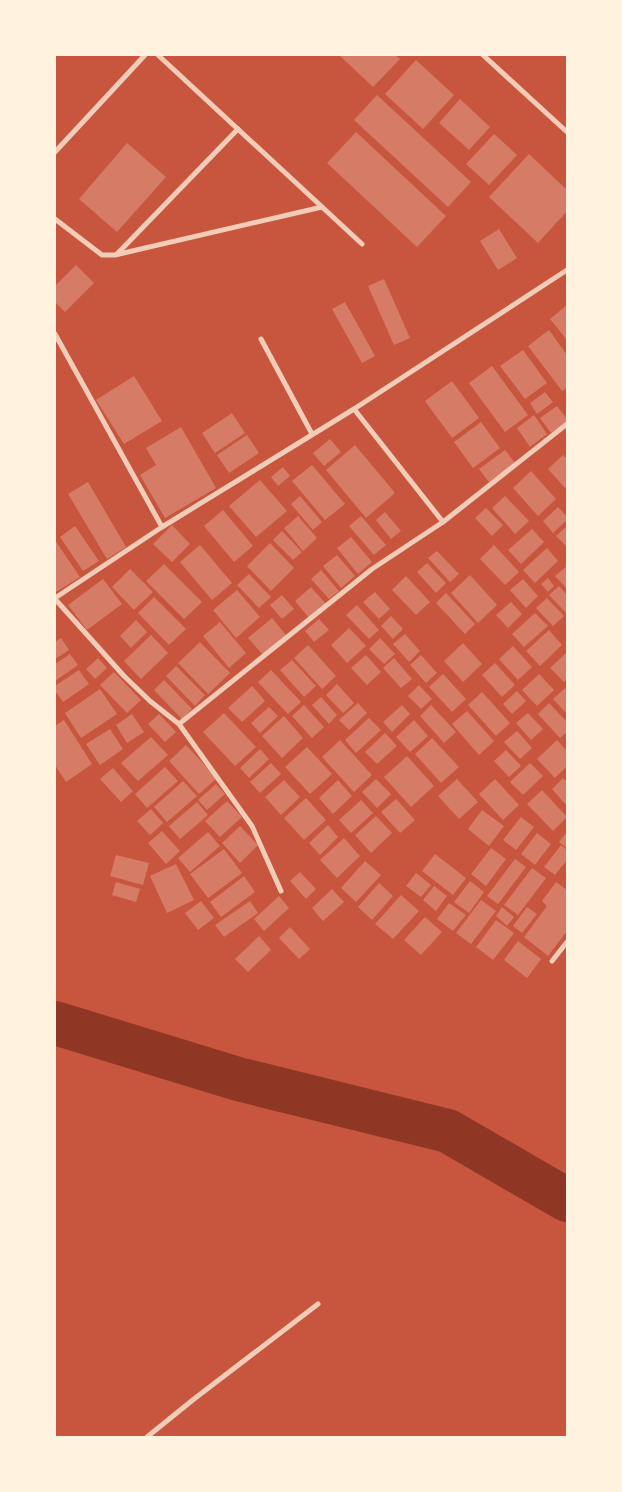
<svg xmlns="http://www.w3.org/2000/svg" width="622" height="1492" viewBox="0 0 622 1492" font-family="'Titillium Web',sans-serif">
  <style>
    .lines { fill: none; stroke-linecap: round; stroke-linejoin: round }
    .river { stroke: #8f3625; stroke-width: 44 }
    .building { fill: #d67c66 }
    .minor { stroke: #f1ccb7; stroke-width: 5 }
  </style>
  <rect width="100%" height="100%" fill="#c8553d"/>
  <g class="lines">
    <polyline class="river" points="55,1023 238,1079 448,1131 567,1200"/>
  </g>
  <g class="building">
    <polygon points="339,55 395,55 400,59 373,87"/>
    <polygon points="416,60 454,95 423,129 385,94"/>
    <polygon points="377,95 471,182 448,207 354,120"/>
    <polygon points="460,99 490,127 469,150 439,123"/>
    <polygon points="356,132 446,216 417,247 327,163"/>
    <polygon points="494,134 517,155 489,185 466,164"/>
    <polygon points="127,143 166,177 117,232 79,199"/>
    <polygon points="529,154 567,190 567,211 538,243 489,197"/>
    <polygon points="499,229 517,258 498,270 480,241"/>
    <polygon points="76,265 94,283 65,312 55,302 55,286"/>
    <polygon points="384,279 410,338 394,345 368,286"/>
    <polygon points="345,302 375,356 362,363 332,309"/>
    <polygon points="567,305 567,340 550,319"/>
    <polygon points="549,330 567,355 567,388 562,391 528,346"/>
    <polygon points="523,350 547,383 525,399 500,366"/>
    <polygon points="492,366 528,415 505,432 469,383"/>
    <polygon points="134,376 162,421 124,444 96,400"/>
    <polygon points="452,381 479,418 452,438 425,401"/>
    <polygon points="545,392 553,402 537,414 530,403"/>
    <polygon points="557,406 567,419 567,422 551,433 540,418"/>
    <polygon points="232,413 245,433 215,453 202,433"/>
    <polygon points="534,415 547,434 530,447 517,428"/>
    <polygon points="481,422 500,448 473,468 454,442"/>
    <polygon points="181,427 216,488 165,518 140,475 156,465 146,448"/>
    <polygon points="247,435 259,453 229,473 217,455"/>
    <polygon points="330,439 341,452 324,466 313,453"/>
    <polygon points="355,445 395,493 366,518 326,470"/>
    <polygon points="505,450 515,463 489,482 479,469"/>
    <polygon points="563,455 567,459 567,486 565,488 548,469"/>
    <polygon points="312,465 345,504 325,520 292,481"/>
    <polygon points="283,467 290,476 278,486 271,477"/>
    <polygon points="531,471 556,499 538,516 513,488"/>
    <polygon points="260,480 287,511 256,537 229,506"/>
    <polygon points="88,482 126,547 107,559 68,494"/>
    <polygon points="300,496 322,522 313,530 291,504"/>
    <polygon points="505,496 529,521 515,534 492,508"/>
    <polygon points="558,507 567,517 567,520 553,533 543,521"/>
    <polygon points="486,508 503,525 492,536 475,518"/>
    <polygon points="223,510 253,546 234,562 204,526"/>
    <polygon points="385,512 401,531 391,539 376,520"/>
    <polygon points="298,516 317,538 303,551 284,528"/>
    <polygon points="361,516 386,545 374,555 349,526"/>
    <polygon points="172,525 190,544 172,562 153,544"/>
    <polygon points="75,526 99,561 83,571 60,537"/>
    <polygon points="567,526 567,547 556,536"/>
    <polygon points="532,529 544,542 521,564 508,550"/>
    <polygon points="282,531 302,552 293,560 273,540"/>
    <polygon points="351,537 372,562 358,574 337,548"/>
    <polygon points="55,540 80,577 56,592 55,590"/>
    <polygon points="270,543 294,568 271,591 247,566"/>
    <polygon points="200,545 232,583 212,600 180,562"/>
    <polygon points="494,545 519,572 505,585 480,559"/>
    <polygon points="547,548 558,561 535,583 523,570"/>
    <polygon points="437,551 459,574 450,582 428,558"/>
    <polygon points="337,555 355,576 341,588 323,566"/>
    <polygon points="427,563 446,583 436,593 417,572"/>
    <polygon points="164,564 202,602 184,619 146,581"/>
    <polygon points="567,566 567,589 555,576"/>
    <polygon points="130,569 153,592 134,610 112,587"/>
    <polygon points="321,570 339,591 329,599 311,579"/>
    <polygon points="249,574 271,597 259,608 237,585"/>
    <polygon points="470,575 497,605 478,623 451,593"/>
    <polygon points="406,576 430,602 416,615 392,590"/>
    <polygon points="548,578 554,586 548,592 541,584"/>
    <polygon points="103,579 122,604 87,630 68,605"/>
    <polygon points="523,579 538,596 526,608 510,590"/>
    <polygon points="559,586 567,595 566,613 549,595"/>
    <polygon points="311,587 326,604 309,618 295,601"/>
    <polygon points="237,590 260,617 236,638 213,610"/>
    <polygon points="375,592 390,609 379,619 363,602"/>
    <polygon points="446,593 475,624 465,634 436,603"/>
    <polygon points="282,595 294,609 282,619 270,605"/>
    <polygon points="154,597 186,629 169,645 138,613"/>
    <polygon points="547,598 564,616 553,626 536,608"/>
    <polygon points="511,602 522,614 508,628 496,615"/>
    <polygon points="357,605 379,630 369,639 346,615"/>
    <polygon points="535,613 548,626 524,647 512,634"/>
    <polygon points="391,616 403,629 393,639 381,626"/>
    <polygon points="272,618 286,635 263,655 248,638"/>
    <polygon points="319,619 329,630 314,642 305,631"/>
    <polygon points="136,620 147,632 131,648 120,636"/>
    <polygon points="220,622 246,653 229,668 203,636"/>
    <polygon points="349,628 366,646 347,663 331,645"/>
    <polygon points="549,630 562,645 540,666 526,651"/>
    <polygon points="405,634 420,651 409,662 393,644"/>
    <polygon points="151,635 168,653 141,679 124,661"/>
    <polygon points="61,638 69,650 55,659 55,642"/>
    <polygon points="380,638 395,654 384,664 369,649"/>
    <polygon points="200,642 230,673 208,694 178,663"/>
    <polygon points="463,643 482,664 463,682 444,661"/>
    <polygon points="308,645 336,676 322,689 294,658"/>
    <polygon points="513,646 532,667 518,680 499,659"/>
    <polygon points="567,652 567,679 564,682 550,668"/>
    <polygon points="70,654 78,665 55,681 55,664"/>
    <polygon points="366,655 381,672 367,685 351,668"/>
    <polygon points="421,655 437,673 426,683 410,665"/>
    <polygon points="98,658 107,668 95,679 86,669"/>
    <polygon points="394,658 412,679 401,688 383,668"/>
    <polygon points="292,660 316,686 304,697 280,670"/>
    <polygon points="495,663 515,685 502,697 482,675"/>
    <polygon points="176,666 205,695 195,706 166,676"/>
    <polygon points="79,670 89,684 63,702 55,691 55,686"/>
    <polygon points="271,670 301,702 288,714 258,682"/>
    <polygon points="114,672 141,700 127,713 100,685"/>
    <polygon points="443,674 466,699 452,712 429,687"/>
    <polygon points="539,674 554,690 537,706 522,690"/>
    <polygon points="164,680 192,709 182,719 154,690"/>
    <polygon points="337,684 354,703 343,713 326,695"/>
    <polygon points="419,685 432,699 421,709 408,696"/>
    <polygon points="252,686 265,701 242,722 228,708"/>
    <polygon points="565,688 567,691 567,714 553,699"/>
    <polygon points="100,689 117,714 81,738 65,713"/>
    <polygon points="517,691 526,701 512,714 503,704"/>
    <polygon points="482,692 510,723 496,736 468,705"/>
    <polygon points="321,697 337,715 329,724 312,705"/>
    <polygon points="358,703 367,713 349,730 339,720"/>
    <polygon points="549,703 567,722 567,732 560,738 538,714"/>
    <polygon points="304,705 324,727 312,738 292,716"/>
    <polygon points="402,705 410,714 392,732 383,722"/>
    <polygon points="431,705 456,732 444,743 420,716"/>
    <polygon points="269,707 278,716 260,733 251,723"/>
    <polygon points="467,711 494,741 479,755 452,724"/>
    <polygon points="224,713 256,747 235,766 203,732"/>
    <polygon points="528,713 543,729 531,740 516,723"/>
    <polygon points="132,714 144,732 127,743 116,725"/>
    <polygon points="159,714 176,732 165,742 148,724"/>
    <polygon points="284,716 303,738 282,758 262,736"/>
    <polygon points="369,718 381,730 356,753 345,740"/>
    <polygon points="64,720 92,764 66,782 55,765 55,726"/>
    <polygon points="414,720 428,736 410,752 396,737"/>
    <polygon points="110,729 123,749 100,765 86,744"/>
    <polygon points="517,731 532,748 520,759 504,742"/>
    <polygon points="385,733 397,746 377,764 365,752"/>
    <polygon points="151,737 168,755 138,781 121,763"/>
    <polygon points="432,738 459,767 441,783 415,754"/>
    <polygon points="340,740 372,775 354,792 322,757"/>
    <polygon points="557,740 567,751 567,766 555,778 537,759"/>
    <polygon points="186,745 217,778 199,794 169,761"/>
    <polygon points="307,747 332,774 310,794 285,767"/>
    <polygon points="260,749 269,759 249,778 240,768"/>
    <polygon points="506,750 521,766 509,777 494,761"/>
    <polygon points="407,756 434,786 411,807 384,777"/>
    <polygon points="271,763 281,774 260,793 250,782"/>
    <polygon points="530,763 543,776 523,795 510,782"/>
    <polygon points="165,767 178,781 147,808 135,794"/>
    <polygon points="113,768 133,791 121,802 100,779"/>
    <polygon points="563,778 567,782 567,806 552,789"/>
    <polygon points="376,779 391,794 377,808 362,792"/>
    <polygon points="457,779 478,802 459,819 438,796"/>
    <polygon points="495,779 519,805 503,820 479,794"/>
    <polygon points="284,780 300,797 281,815 265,797"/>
    <polygon points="338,780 352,796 333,814 319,798"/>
    <polygon points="183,781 197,796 167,822 154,807"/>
    <polygon points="216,784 225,794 207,810 198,800"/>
    <polygon points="542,790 567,817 553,831 527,804"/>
    <polygon points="306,798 326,820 304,840 284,818"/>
    <polygon points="396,799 415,820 400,833 381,812"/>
    <polygon points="361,800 373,813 351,833 339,820"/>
    <polygon points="227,801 242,817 220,837 205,821"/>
    <polygon points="197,802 208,815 180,839 169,826"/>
    <polygon points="151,809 163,823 150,835 137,821"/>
    <polygon points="482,810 504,826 489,846 468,829"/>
    <polygon points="376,816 392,833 371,853 355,835"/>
    <polygon points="521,817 534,827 516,850 503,840"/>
    <polygon points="328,825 338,837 320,855 309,843"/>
    <polygon points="240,826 258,845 240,863 222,843"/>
    <polygon points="162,831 180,851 166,864 148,843"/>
    <polygon points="208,832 220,846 190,872 178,858"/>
    <polygon points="537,833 551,844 535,865 521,854"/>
    <polygon points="565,834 567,835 567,848 559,842"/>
    <polygon points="344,838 360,856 337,878 320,860"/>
    <polygon points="561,845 567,850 567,860 555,875 544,867"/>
    <polygon points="491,848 506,859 486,886 471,874"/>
    <polygon points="224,849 242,873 208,898 190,874"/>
    <polygon points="435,854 466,878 453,895 422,871"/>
    <polygon points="116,855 149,863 143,885 110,876"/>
    <polygon points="515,859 526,867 498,904 487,896"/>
    <polygon points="365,861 381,875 356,902 341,888"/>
    <polygon points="176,864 194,900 167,913 150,876"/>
    <polygon points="532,868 546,878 518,915 504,905"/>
    <polygon points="300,872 316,889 306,899 290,881"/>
    <polygon points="416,873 431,885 421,897 406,886"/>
    <polygon points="244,876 255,892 221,917 210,902"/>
    <polygon points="470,881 484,892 469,913 454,902"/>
    <polygon points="116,882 140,889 136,902 112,895"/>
    <polygon points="556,882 567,890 567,931 548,956 524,937 547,906 542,901"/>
    <polygon points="379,883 393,896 372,920 358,907"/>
    <polygon points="434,886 447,896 436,911 423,900"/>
    <polygon points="332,889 344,902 323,921 312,908"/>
    <polygon points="401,895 419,911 393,939 375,924"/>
    <polygon points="279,896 289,908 264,931 254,919"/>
    <polygon points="481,900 496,911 471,944 456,933"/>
    <polygon points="201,901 214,918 198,930 185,913"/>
    <polygon points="250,901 258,913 224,937 215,925"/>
    <polygon points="449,903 466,915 453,931 437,919"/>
    <polygon points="502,907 514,917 507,926 496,916"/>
    <polygon points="527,907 537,914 522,933 513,926"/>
    <polygon points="425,917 442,932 421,955 404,940"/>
    <polygon points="496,920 514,933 493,960 476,947"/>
    <polygon points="290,927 310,949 299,959 279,938"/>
    <polygon points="259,936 271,950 248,972 235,959"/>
    <polygon points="518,941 541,959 527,978 504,960"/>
  </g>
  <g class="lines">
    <g class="minor">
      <polyline points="158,55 362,244"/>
      <polyline points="483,55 567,132"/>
      <polyline points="55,152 145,55"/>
      <polyline points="55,219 102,255 115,255 322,207"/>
      <polyline points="117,254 238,129"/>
      <polyline points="55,334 162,527"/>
      <polyline points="261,339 312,434"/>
      <polyline points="354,409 443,522"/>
      <polyline points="55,598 162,527 354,409 567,270"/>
      <polyline points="55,599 124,676 150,701 179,724 252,826 281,891"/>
      <polyline points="179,724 372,569 443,522 567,424"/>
      <polyline points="552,961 567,942"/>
      <polyline points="147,1437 194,1399 318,1304"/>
    </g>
  </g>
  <rect width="622" height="1492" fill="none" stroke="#fff3e0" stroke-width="112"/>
</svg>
